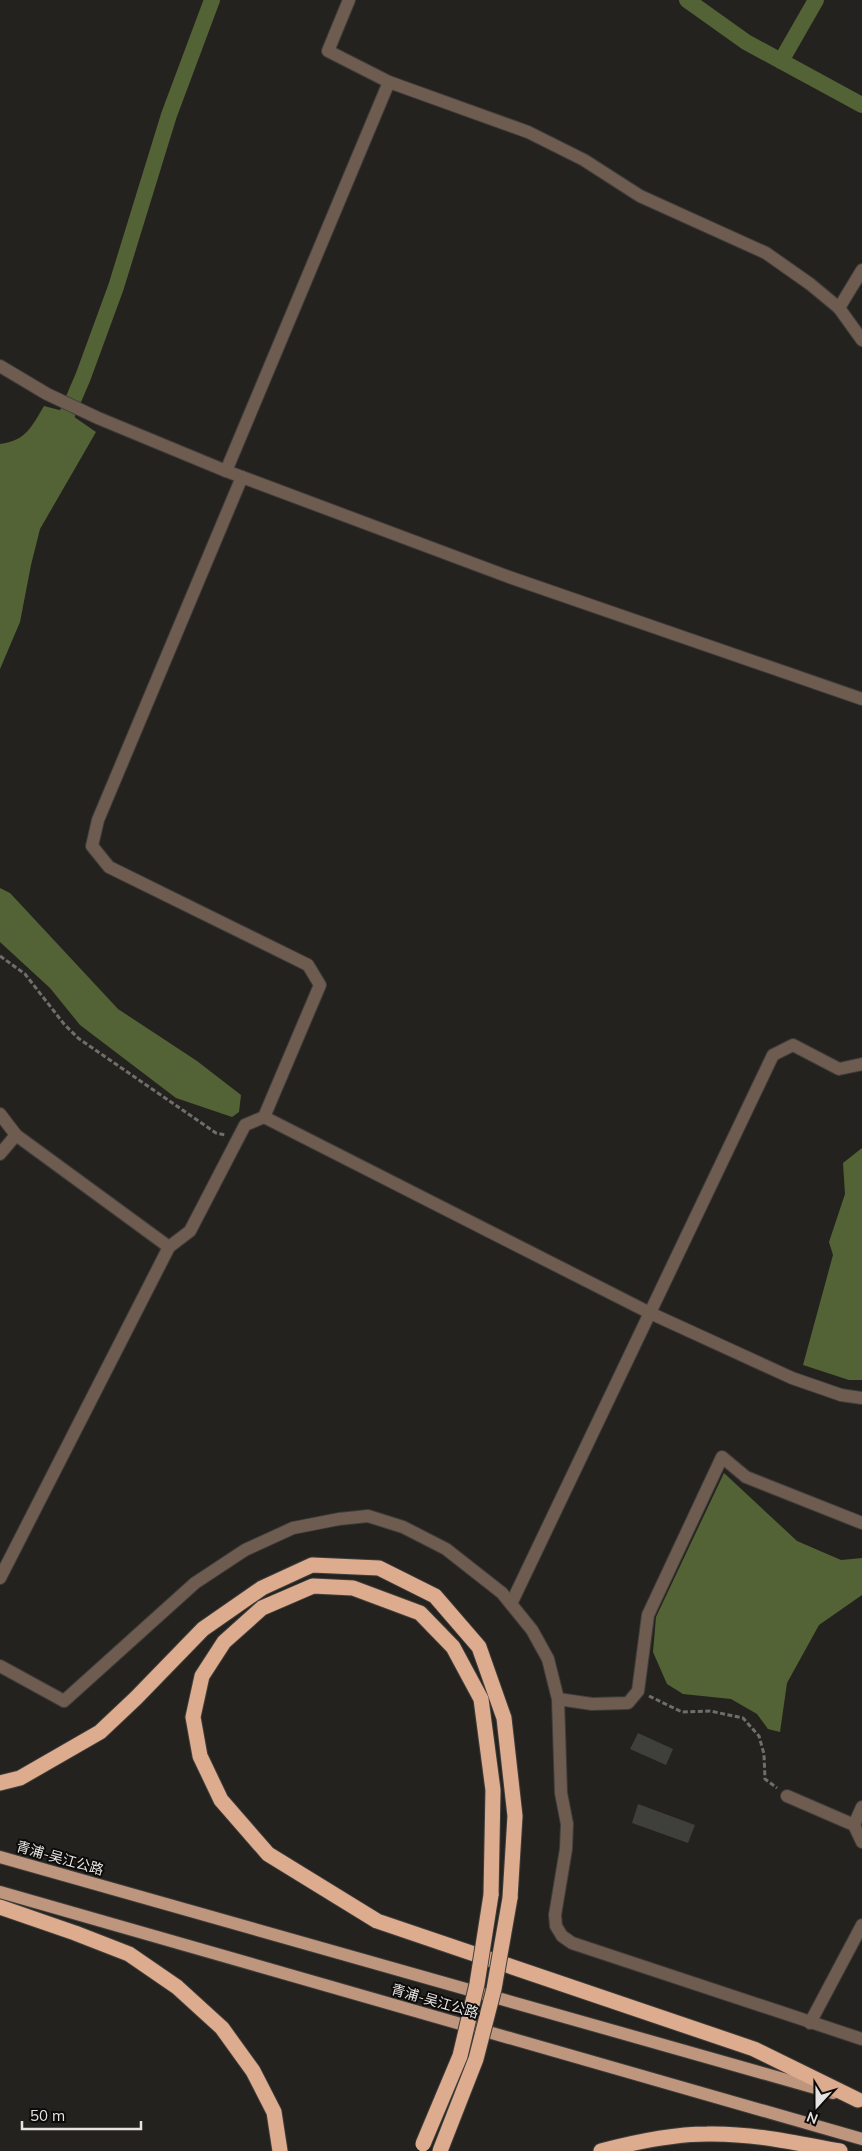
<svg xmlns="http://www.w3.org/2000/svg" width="862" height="2151" viewBox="0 0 862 2151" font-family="Mulish,'Noto Sans SC',sans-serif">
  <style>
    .water { fill: #536336 }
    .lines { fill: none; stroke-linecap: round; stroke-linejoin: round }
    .canal { stroke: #536336; stroke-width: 16 }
    .building { fill: #3f3f3b }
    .street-casing { stroke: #3f3d3a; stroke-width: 14 }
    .primary-casing { stroke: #3f3d3a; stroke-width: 14 }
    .highway-casing { stroke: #3f3d3a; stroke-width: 17 }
    .path { stroke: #6f6e6b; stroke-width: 3; stroke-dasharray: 5 2.5; stroke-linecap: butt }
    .street { stroke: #6f5c50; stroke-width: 12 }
    .primary { stroke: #be967d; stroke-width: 12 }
    .highway { stroke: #ddac8f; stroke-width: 15 }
    .highway-bridge-casing { stroke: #3f3d3a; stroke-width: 17; stroke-linecap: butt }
    .highway-bridge { stroke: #ddac8f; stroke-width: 15 }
    .labels { text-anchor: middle; stroke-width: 4; stroke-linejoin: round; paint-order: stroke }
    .street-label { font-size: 14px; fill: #e5e4e2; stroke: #0c0b0a }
  </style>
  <rect width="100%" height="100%" fill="#24221f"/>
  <g class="water">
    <path d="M44,406L67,412L96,432L40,529L31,565L20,622L0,669V444C26,441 32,426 44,406Z"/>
    <polygon points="0,888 10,893 118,1009 197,1061 241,1095 239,1112 232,1117 176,1098 80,1025 50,988 0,942"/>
    <polygon points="862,1148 862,1380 849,1380 803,1365 833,1255 829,1242 845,1194 843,1163"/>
    <polygon points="724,1473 797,1541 841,1560 862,1558 862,1595 819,1625 787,1683 780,1732 768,1729 757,1714 731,1699 683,1694 667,1684 653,1652 656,1617"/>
  </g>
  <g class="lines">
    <g class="canal">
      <polyline points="687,0 746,42 862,105"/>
      <polyline points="781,61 816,0"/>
      <polyline points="59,433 83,377 116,287 169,115 212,0"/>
    </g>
  </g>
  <g class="building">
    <polygon points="638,1733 673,1749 666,1765 630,1749"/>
    <polygon points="638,1804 695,1825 688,1843 632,1823"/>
  </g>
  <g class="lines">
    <g class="street-casing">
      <g id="street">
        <polyline points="349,0 328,51 389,82"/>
        <polyline points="839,308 862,270"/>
        <polyline points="0,366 47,394 98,418 226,471 509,577 862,699"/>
        <polyline points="226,471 389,82 528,132 584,160 640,196 766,253 810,284 839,308 862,340"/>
        <polyline points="0,1114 16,1135"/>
        <polyline points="264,1117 650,1313 792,1378 841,1395 862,1398"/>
        <polyline points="0,1154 16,1135 169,1247"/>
        <polyline points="0,1578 169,1247 190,1231 245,1125 264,1117 320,985 308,965 109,867 92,846 98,820 242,477"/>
        <polyline points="511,1604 773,1055 793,1045 839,1069 862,1064"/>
        <polyline points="0,1666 64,1701 195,1583 245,1550 293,1528 339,1519 368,1516 403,1527 446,1549 502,1593 532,1630 548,1659 558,1699 561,1793 567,1824 566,1849 555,1915 556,1926 562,1936 572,1943 862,2039"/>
        <polyline points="558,1699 592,1704 628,1703 638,1691 648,1615 722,1457 746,1477 862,1523"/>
        <polyline points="787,1796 854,1825 862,1842"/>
        <polyline points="854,1825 862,1807"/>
        <polyline points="810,2023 862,1925"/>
      </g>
    </g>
    <g class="primary-casing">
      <g id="primary">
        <polyline points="0,1857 833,2093"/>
        <polyline points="0,1892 862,2139"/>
      </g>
    </g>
    <g class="highway-casing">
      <g id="highway">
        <polyline points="0,1783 20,1778 100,1732 136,1698 203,1629 262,1588 312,1565 379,1568 435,1596 479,1647 504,1718 515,1816 510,1898"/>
        <polyline points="491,1895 493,1790 481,1699 453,1647 420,1613 353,1588 313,1586 262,1608 224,1642 202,1676 193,1717 200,1756 221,1800 268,1854 377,1921 754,2049 858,2100"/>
        <polyline points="0,1907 75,1933 129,1954 177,1987 222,2028 253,2071 274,2112 280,2151"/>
        <path d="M601,2151C635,2142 671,2134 707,2134C752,2133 796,2143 840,2151"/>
      </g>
    </g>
    <g class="path">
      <polyline points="0,956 25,974 64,1024 78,1038 216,1133 226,1135"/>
      <polyline points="649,1696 682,1712 710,1711 743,1718 759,1736 764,1754 765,1779 777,1788"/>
    </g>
    <use href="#street" class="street"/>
    <use href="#primary" class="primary"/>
    <use href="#highway" class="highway"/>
    <g class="highway-bridge-casing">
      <g id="highway-bridge">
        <polyline points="423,2144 460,2056 477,1984 491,1895"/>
        <polyline points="440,2151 476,2059 494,1989 510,1898"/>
      </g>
    </g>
    <use href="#highway-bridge" class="highway-bridge"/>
  </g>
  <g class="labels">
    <g class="street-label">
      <text transform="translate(60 1858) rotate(16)" y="5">青浦-吴江公路</text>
      <text transform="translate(435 2001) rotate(16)" y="5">青浦-吴江公路</text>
    </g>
  </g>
  <g transform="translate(817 2106) rotate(201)" stroke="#0c0b0a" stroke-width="4" paint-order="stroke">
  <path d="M0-4L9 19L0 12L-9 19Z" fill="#e5e4e2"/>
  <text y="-8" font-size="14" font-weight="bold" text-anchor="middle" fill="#e5e4e2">N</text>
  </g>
  <path d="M22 2121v8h119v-8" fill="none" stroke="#e5e4e2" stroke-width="2.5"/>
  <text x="30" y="2121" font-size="15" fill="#e5e4e2" stroke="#0c0b0a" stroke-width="4" paint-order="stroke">50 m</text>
</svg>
